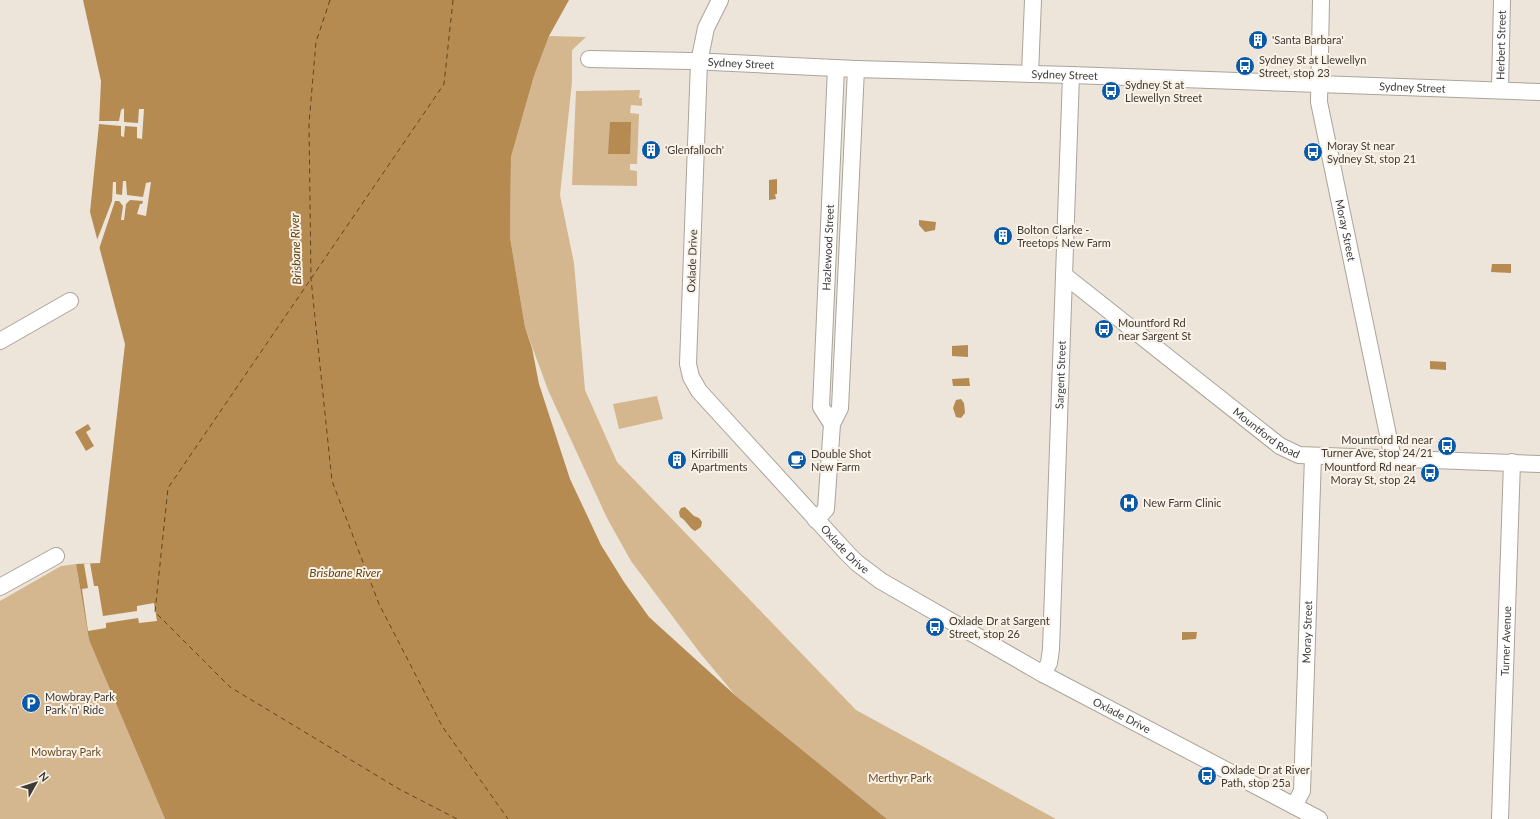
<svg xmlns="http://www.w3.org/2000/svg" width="1540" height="819" viewBox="0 0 1540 819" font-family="Lato,sans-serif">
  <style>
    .green { fill: #d4b68f }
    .water { fill: #b58b52 }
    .pier { fill: #ede5da }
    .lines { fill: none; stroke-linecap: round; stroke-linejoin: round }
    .ferry { stroke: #624518; stroke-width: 1; stroke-dasharray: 5 4; stroke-linecap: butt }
    .minor-casing { stroke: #aba49a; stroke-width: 18 }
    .minor { stroke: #fff; stroke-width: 16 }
    .labels { text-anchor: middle; stroke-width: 4; stroke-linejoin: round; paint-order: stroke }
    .poi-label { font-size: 11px; fill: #3e3a36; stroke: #fbf2e7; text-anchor: start }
    .street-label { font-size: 11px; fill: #3e3a36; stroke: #fbf2e7 }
    .park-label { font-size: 11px; fill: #67491e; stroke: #fbf2e7 }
    .water-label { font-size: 12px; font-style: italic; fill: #624518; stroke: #fbf2e7 }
  </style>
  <rect width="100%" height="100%" fill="#ede5da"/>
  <g class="green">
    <polygon points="549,36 586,37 572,50 572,82 560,195 574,263 585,390 617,462 856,710 1056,819 887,819 736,696 700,653 631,561 607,518 548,390 525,327 510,237 511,157 534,76"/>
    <polygon points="640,90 639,98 642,98 642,106 631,105 630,113 639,114 637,164 630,164 630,170 637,171 637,186 572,185 576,91"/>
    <polygon points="657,396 663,419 619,429 613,404"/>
    <polygon points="76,564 89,640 165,819 0,819 0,601 61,566"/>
  </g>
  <g class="water">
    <polygon points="83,0 569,0 549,36 534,76 511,157 510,237 525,327 532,348 539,384 570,479 601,545 624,582 649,617 736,696 887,819 165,819 89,640 76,564 100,563 125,344 90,212 99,124 101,81"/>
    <polygon points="610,122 631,122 630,154 608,154"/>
    <polygon points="777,179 777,194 775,194 776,199 769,200 769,180"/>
    <polygon points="919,220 936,222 935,230 925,232 919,225"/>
    <polygon points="1492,264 1511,264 1511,273 1491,272"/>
    <polygon points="968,345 968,357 952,356 952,346"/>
    <polygon points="1430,361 1446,362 1446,370 1430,369"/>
    <polygon points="969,378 970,386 953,386 952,379"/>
    <polygon points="961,399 964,403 965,413 961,418 956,417 953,408 956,400"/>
    <polygon points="88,424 91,429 86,432 94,446 86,451 75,432"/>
    <path d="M685,507L694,516L699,518L702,522L701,527L695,531C688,527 687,521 680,517L679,512L681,508Z"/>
    <polygon points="1182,632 1197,632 1196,639 1182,640"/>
  </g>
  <g class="pier">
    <polygon points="124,108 124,122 138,123 139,109 144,109 142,139 137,138 137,127 125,126 124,137 121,136 121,126 99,124 99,121 119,121 121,110"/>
    <polygon points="123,181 126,181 127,195 143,197 146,183 151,182 146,216 137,214 140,204 142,204 143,201 130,200 126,204 124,220 121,220 123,206 119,201 115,201 99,249 97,240 112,201 113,182 116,182 116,194 122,195"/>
    <polygon points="90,563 94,586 98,586 103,616 137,611 137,606 154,603 157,621 139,623 138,618 106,623 106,628 88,631 82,589 88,588 84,564"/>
  </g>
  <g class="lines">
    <g class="ferry">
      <polyline points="330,0 316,42 309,123 311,279 332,481 379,604 442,726 508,819"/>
      <polyline points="453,0 444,84 168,488 155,612 230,687 399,789 457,819"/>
    </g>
    <g class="minor-casing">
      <g id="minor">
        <path id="s1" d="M720,0L706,28L699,62L688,364L691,377L699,391L847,553L857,563L881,581L1043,674L1319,819"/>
        <path id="s2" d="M1321,0L1319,102L1393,459"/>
        <path id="s3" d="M589,59L691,61L856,69L1071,75L1540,92"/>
        <polyline points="1030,74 1033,0"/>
        <path id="s4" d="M1500,89L1502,0"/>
        <path id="s5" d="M1064,275L1280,446L1299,455L1540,464"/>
        <polyline points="0,341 70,301"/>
        <path id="s6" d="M832,424L821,407L836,68"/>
        <polyline points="816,520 826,509 832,424 840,408 856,69"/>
        <polyline points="0,587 56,556"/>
        <path id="s7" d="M1043,674L1049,663L1051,649L1071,75"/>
        <path id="s8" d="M1294,806L1302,791L1313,456"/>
        <path id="s9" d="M1500,819L1512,462"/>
      </g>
    </g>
    <use href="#minor" class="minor"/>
  </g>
  <defs>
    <g id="building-disc" transform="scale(1)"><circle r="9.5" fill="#0859a7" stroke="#fbf2e7"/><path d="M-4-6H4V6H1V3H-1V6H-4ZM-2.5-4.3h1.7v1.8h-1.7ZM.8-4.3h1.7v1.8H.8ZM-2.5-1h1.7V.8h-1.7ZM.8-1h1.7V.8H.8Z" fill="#fff"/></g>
    <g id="bus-disc" transform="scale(1)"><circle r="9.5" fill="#0859a7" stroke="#fbf2e7"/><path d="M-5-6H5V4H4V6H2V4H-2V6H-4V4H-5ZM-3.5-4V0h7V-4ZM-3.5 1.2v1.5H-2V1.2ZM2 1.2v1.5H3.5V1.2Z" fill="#fff"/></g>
    <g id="cafe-disc" transform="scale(1)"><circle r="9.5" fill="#0859a7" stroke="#fbf2e7"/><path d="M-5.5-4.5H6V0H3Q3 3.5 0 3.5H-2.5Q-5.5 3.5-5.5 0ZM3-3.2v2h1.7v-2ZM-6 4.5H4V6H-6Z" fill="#fff"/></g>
    <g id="hospital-disc" transform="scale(1)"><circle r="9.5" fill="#0859a7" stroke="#fbf2e7"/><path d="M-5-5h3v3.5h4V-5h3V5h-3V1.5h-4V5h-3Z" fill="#fff"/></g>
    <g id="parking-disc" transform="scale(1)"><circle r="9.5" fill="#0859a7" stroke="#fbf2e7"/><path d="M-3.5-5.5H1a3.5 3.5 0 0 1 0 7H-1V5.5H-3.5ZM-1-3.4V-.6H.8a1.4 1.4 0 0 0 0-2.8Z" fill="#fff"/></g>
  </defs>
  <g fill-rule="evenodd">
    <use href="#building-disc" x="1258" y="40"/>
    <use href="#bus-disc" x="1245" y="66"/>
    <use href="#bus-disc" x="1111" y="91"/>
    <use href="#building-disc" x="651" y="150"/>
    <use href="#bus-disc" x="1313" y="152"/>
    <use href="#building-disc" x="1003" y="236"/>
    <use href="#bus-disc" x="1104" y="329"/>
    <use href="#bus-disc" x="1447" y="446"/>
    <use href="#building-disc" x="677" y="460"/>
    <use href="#cafe-disc" x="797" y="460"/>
    <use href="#bus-disc" x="1430" y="473"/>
    <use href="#hospital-disc" x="1129" y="503"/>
    <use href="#bus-disc" x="935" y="627"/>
    <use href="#parking-disc" x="31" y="703"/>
    <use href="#bus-disc" x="1207" y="776"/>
  </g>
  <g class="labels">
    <g class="poi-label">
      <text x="1272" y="44">'Santa Barbara'</text>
      <text x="1259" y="64">Sydney St at Llewellyn<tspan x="1259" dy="13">Street, stop 23</tspan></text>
      <text x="1125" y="89">Sydney St at<tspan x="1125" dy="13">Llewellyn Street</tspan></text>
      <text x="1327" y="150">Moray St near<tspan x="1327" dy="13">Sydney St, stop 21</tspan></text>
      <text x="665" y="154">'Glenfalloch'</text>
      <text x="1017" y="234">Bolton Clarke -<tspan x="1017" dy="13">Treetops New Farm</tspan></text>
      <text x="1118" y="327">Mountford Rd<tspan x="1118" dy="13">near Sargent St</tspan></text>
      <text x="1433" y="444" text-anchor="end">Mountford Rd near<tspan x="1433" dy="13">Turner Ave, stop 24/21</tspan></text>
      <text x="691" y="458">Kirribilli<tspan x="691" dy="13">Apartments</tspan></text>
      <text x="811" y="458">Double Shot<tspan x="811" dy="13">New Farm</tspan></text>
      <text x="1416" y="471" text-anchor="end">Mountford Rd near<tspan x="1416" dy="13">Moray St, stop 24</tspan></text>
      <text x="1143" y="507">New Farm Clinic</text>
      <text x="949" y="625">Oxlade Dr at Sargent<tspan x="949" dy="13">Street, stop 26</tspan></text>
      <text x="45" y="701">Mowbray Park<tspan x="45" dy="13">Park 'n' Ride</tspan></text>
      <text x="1221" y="774">Oxlade Dr at River<tspan x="1221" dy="13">Path, stop 25a</tspan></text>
    </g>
    <g class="street-label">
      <text dy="4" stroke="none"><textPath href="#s4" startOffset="44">Herbert Street</textPath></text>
      <text dy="4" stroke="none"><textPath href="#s3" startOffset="152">Sydney Street</textPath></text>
      <text dy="4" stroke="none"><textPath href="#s3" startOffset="476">Sydney Street</textPath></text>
      <text dy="4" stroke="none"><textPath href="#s3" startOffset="824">Sydney Street</textPath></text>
      <text dy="4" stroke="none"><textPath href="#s2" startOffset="233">Moray Street</textPath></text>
      <text dy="4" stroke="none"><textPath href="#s6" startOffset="180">Hazlewood Street</textPath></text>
      <text transform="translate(692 261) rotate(-88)" y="4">Oxlade Drive</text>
      <text dy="4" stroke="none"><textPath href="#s7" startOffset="301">Sargent Street</textPath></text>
      <text dy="4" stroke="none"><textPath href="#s5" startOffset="257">Mountford Road</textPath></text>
      <text dy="4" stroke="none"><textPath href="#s1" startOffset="613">Oxlade Drive</textPath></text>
      <text dy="4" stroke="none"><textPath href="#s8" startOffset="176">Moray Street</textPath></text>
      <text dy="4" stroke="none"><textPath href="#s9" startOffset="178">Turner Avenue</textPath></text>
      <text dy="4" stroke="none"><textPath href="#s1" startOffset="937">Oxlade Drive</textPath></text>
    </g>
    <g class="park-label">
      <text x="66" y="756">Mowbray Park</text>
      <text x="900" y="782">Merthyr Park</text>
    </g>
    <g class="water-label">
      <text transform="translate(296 249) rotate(-92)" y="4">Brisbane River</text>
      <text x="345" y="577">Brisbane River</text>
    </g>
  </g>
  <g transform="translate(36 783) rotate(51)" stroke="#fbf2e7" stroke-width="3" paint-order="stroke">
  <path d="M0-3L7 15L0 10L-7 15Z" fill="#3e3a36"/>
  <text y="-6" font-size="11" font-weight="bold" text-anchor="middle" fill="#3e3a36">N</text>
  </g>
</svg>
